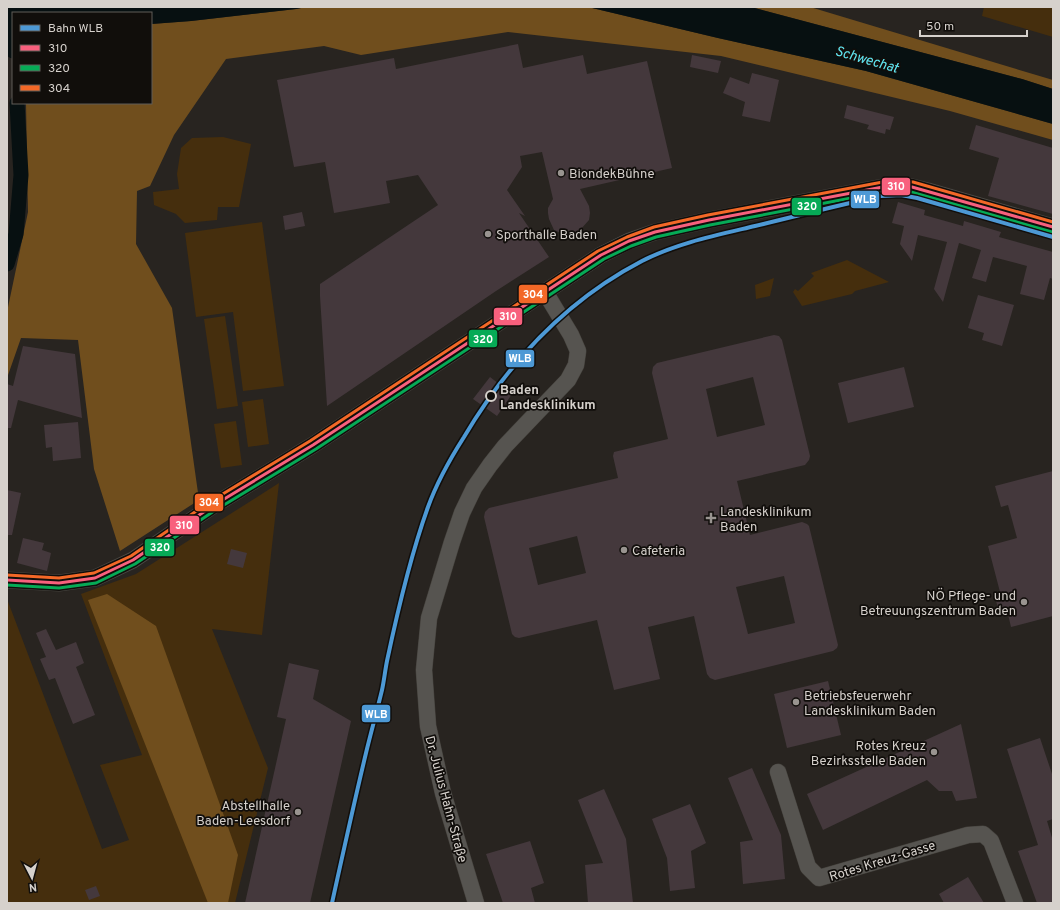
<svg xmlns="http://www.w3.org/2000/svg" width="1060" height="910" viewBox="0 0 1060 910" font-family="Overpass,sans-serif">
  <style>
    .green { fill: #452e0d }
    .forest { fill: #704e1d }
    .water { fill: #071011 }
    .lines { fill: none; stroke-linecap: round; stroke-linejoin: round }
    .canal { stroke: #071011; stroke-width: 15 }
    .building { fill: #44383c; fill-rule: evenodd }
    .minor-casing { stroke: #44413c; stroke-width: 17 }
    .minor { stroke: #565450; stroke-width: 16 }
    .bus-1-casing { stroke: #110e0b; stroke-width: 6 }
    .bus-2-casing { stroke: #110e0b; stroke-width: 6 }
    .bus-3-casing { stroke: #110e0b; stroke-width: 6 }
    .bus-1 { stroke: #f8607d; stroke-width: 3 }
    .bus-2 { stroke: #06aa56; stroke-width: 3 }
    .bus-3 { stroke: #f36827; stroke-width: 3 }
    .rail-1-casing { stroke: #110e0b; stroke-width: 7 }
    .rail-1 { stroke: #4d99d5; stroke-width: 4 }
    .poi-dot { fill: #999490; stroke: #110e0b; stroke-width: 1.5 }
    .stop-dot { fill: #110e0b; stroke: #d6d1cc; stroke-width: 2 }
    .labels { text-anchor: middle; stroke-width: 3.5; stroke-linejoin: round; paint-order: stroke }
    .poi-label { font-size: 13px; fill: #d6d1cc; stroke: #110e0b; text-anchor: start }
    .stop-label { font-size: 13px; font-weight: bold; fill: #d6d1cc; stroke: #110e0b; text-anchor: start }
    .street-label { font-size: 13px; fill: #d6d1cc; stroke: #110e0b }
    .water-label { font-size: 14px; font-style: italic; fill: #61e7f3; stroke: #110e0b }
    .line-badge { stroke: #110e0b; stroke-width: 1.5 }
    .badge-label { font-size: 11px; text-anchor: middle; font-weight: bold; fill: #fff }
  </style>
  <rect width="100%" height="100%" fill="#282420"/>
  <g class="green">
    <polygon points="984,7 1053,7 1053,37 982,16"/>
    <polygon points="223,137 251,144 239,207 218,207 217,220 185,223 176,214 154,205 153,192 179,189 177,174 181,148 192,138"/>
    <polygon points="262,222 284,386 243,391 233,312 196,317 185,233"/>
    <polygon points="847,260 889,282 855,291 852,294 802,306 793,292 795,289 798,291 814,276 811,273"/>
    <polygon points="774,278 770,296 756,299 755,285"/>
    <polygon points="225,316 238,406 217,409 204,319"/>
    <polygon points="263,399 269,444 248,447 242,402"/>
    <polygon points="236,421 242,465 221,468 214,424"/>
    <polygon points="279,483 262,635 212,629 268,768 235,903 7,903 7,599 102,849 129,840 100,765 142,755 81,594 136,574"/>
  </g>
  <g class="forest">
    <polygon points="306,7 588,7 718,38 866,71 1053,124 1053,140 950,111 721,56 508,32 361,55 324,46 226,59 174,135 150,186 137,191 136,244 172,308 199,500 120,551 94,469 78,340 21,338 7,378 7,312 28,212 26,103 151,103 151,24 191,21 296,9"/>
    <polygon points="751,7 810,7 1053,80 1053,89 1022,79"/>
    <polygon points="107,594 156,626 238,855 228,903 208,903 88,600"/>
  </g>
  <g class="water">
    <polygon points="7,7 306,7 296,9 191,21 151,24 151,13 13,13 13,35 7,35"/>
    <polygon points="588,7 751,7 1022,79 1053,89 1053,124 866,71 718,38"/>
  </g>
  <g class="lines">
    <g class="canal">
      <polyline points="9,7 13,51"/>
      <polyline points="7,264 16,234 21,175 17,103"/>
    </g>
  </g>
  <g class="building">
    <polygon points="518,44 523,68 583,55 587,74 647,61 672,168 580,189 589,206 590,213 589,220 581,229 573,235 563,234 554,230 549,219 548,213 548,208 553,199 542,152 520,156 522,167 507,190 525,216 519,213 549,257 496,291 327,406 320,296 320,284 438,205 418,175 386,181 390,203 334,213 325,162 294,167 277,80 394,58 396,69"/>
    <polygon points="692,55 721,61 718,73 690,67"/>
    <polygon points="752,73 779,80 770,122 742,116 745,102 723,93 730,77 749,84"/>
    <polygon points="847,105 894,117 890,130 886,129 885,134 867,129 869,125 844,118"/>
    <polygon points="976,125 1053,148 1053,214 988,196 999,158 969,149"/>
    <polygon points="898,202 925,210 924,215 963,226 964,221 1001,232 999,237 1053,252 1053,279 1050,278 1044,300 1020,294 1027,266 993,257 986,282 972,278 981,250 959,243 943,302 934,289 947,242 918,235 912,261 900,244 904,226 892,223"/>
    <polygon points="302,212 305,226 285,230 283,216"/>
    <polygon points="978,295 1014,305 1002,346 982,340 984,333 968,328"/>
    <path d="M774,335L779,336L782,340L810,456L809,460L805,465L737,481L750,535L802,522L807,524L809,526L838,645L837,648L833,651L715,680L710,678L707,674L694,616L648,627L660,679L614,690L597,620L519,638L515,637L512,634L484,517L485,512L489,508L618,478L613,456L614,452L668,439L652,373L653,367L657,363ZM753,377L765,425L717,437L706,389ZM577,536L586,573L538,585L529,548ZM784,576L795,623L748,634L736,587Z"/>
    <polygon points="23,346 75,354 82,418 18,400 11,428 7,428 7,384 13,386"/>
    <polygon points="904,367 914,407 848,423 838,383"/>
    <polygon points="490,377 512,394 497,416 473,399"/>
    <polygon points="78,422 81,458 53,461 52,447 46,448 44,425"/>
    <polygon points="1053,471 1053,616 1011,627 1007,610 999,612 994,593 1000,592 988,546 1017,538 1008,505 1001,507 995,486"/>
    <polygon points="7,490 21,493 12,535 7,535"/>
    <polygon points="23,538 44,543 42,550 51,553 47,571 17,563"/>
    <polygon points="231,549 247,553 243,568 227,564"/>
    <polygon points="46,629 56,650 76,642 84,663 76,667 95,715 73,724 55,678 49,680 40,659 46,657 36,633"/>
    <polygon points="289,663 319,670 313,699 351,721 310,903 245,903 286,719 277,717"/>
    <polygon points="828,681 841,735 787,748 774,694"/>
    <polygon points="961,724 977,798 956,801 952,791 939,791 927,780 823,830 807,794"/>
    <polygon points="1040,738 1053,777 1053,819 1047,821 1053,841 1053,903 1037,903 1018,851 1038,845 1007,749"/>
    <polygon points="752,768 781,835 785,879 743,884 740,842 753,840 728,778"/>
    <polygon points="604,789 626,839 633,903 588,903 585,865 603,863 578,800"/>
    <polygon points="690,804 706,843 691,851 695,888 670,891 667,858 652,819"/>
    <polygon points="530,841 544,883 531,888 535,903 503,903 486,854"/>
    <polygon points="968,877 984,903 944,903 939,894"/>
    <polygon points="96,886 100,896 89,900 85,890"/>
  </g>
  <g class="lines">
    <g class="minor-casing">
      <g id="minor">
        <polyline points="7,580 59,583 95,578 133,560 211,507 313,445 601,255 629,241 655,232 709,220 888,186 912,187 928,191 1053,227"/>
        <polyline points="778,772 808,867 819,878 968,835 983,834 991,841 1015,903"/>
        <polyline points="476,903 443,793 428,726 424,670 429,618 452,542 462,513 474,488 490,465 505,446 568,380 576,365 578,351 571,335 545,292"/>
      </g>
    </g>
    <use href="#minor" class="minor"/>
    <g class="bus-1-casing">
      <polyline id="bus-1" points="7,580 59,583 95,578 133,560 211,507 313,445 601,255 629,241 655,232 709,220 888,186 912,187 1053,227"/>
    </g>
    <g class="bus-2-casing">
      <polyline id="bus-2" points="7,585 59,588 96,583 135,564 214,511 316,449 604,259 631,246 656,237 710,225 888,191 911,192 1052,232"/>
    </g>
    <g class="bus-3-casing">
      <polyline id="bus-3" points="7,575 59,578 94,573 131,556 208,503 310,441 598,251 627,237 654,227 708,215 888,181 913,182 1053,222"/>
    </g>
    <use href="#bus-1" class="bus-1"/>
    <use href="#bus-2" class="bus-2"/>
    <use href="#bus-3" class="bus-3"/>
    <g class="rail-1-casing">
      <path id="rail-1" d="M332,903C343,853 354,803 366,753C371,732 377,711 382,690C384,681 385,671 387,661C398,609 410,557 428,507C437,482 450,459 464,437C508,363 565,301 642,261C677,243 717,235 755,226C797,216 839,205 881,196L901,195L917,198L1053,237"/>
    </g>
    <use href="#rail-1" class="rail-1"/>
  </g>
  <g class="poi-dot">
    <circle cx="561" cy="173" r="4"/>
    <circle cx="488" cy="234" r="4"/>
    <path d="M709 512h4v4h4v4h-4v4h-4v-4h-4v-4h4z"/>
    <circle cx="624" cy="550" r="4"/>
    <circle cx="1024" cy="602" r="4"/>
    <circle cx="796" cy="702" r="4"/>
    <circle cx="934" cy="752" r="4"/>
    <circle cx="298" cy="812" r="4"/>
  </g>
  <circle class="stop-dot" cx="491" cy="396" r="5"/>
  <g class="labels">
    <g class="poi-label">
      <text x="569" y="178">BiondekBühne</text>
      <text x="496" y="239">Sporthalle Baden</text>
      <text x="720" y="516">Landesklinikum<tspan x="720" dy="15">Baden</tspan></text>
      <text x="632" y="555">Cafeteria</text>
      <text x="1016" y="600" text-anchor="end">NÖ Pflege- und<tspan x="1016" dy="15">Betreuungszentrum Baden</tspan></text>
      <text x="804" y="700">Betriebsfeuerwehr<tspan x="804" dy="15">Landesklinikum Baden</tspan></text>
      <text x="926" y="750" text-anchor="end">Rotes Kreuz<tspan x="926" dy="15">Bezirksstelle Baden</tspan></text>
      <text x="290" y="810" text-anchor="end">Abstellhalle<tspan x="290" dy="15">Baden-Leesdorf</tspan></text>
    </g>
    <g class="stop-label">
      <text x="500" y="394">Baden<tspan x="500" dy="15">Landesklinikum</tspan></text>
    </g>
    <g class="street-label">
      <text transform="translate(447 799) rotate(75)" y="5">Dr. Julius Hahn-Straße</text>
      <text transform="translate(882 860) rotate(-17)" y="5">Rotes Kreuz-Gasse</text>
    </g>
    <g class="water-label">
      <text transform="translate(867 59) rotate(16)" y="5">Schwechat</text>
    </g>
  </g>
  <g class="line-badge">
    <rect x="881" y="177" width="30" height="19" rx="4" fill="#f8607d"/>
    <rect x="850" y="190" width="30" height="19" rx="4" fill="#4d99d5"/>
    <rect x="791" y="197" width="31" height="19" rx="4" fill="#06aa56"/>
    <rect x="518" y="284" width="30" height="20" rx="4" fill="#f36827"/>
    <rect x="493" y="307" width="30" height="19" rx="4" fill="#f8607d"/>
    <rect x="468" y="329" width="30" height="19" rx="4" fill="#06aa56"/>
    <rect x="505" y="349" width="30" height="19" rx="4" fill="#4d99d5"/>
    <rect x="194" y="493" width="30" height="19" rx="4" fill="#f36827"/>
    <rect x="169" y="515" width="31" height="20" rx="4" fill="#f8607d"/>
    <rect x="144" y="538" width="31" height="19" rx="4" fill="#06aa56"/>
    <rect x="361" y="704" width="30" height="19" rx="4" fill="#4d99d5"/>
  </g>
  <g class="badge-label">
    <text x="896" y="190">310</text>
    <text x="865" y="203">WLB</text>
    <text x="807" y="210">320</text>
    <text x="533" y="298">304</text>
    <text x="508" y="320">310</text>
    <text x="483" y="343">320</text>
    <text x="520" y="362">WLB</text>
    <text x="209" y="506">304</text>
    <text x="184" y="529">310</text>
    <text x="160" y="551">320</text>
    <text x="376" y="718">WLB</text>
  </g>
  <rect width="1060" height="910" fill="none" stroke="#d6d1cc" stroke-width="16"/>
  <rect x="12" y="12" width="140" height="92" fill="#110e0b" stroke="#605c58"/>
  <rect x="20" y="25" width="20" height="6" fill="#4d99d5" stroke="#605c58"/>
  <text x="48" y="32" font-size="12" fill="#d6d1cc">Bahn WLB</text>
  <rect x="20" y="45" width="20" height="6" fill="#f8607d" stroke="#605c58"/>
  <text x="48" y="52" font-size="12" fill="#d6d1cc">310</text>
  <rect x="20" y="65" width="20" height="6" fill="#06aa56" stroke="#605c58"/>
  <text x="48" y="72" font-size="12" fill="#d6d1cc">320</text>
  <rect x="20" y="85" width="20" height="6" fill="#f36827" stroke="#605c58"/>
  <text x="48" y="92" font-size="12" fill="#d6d1cc">304</text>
  <g transform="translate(32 878) rotate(174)" stroke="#110e0b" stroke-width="3" paint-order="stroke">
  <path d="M0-3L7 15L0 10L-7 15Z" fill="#d6d1cc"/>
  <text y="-6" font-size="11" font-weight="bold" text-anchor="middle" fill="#d6d1cc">N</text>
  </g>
  <path d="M920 30v6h107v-6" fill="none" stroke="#d6d1cc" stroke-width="2"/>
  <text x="926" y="30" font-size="12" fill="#d6d1cc" stroke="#110e0b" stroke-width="3" paint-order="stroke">50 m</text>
</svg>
